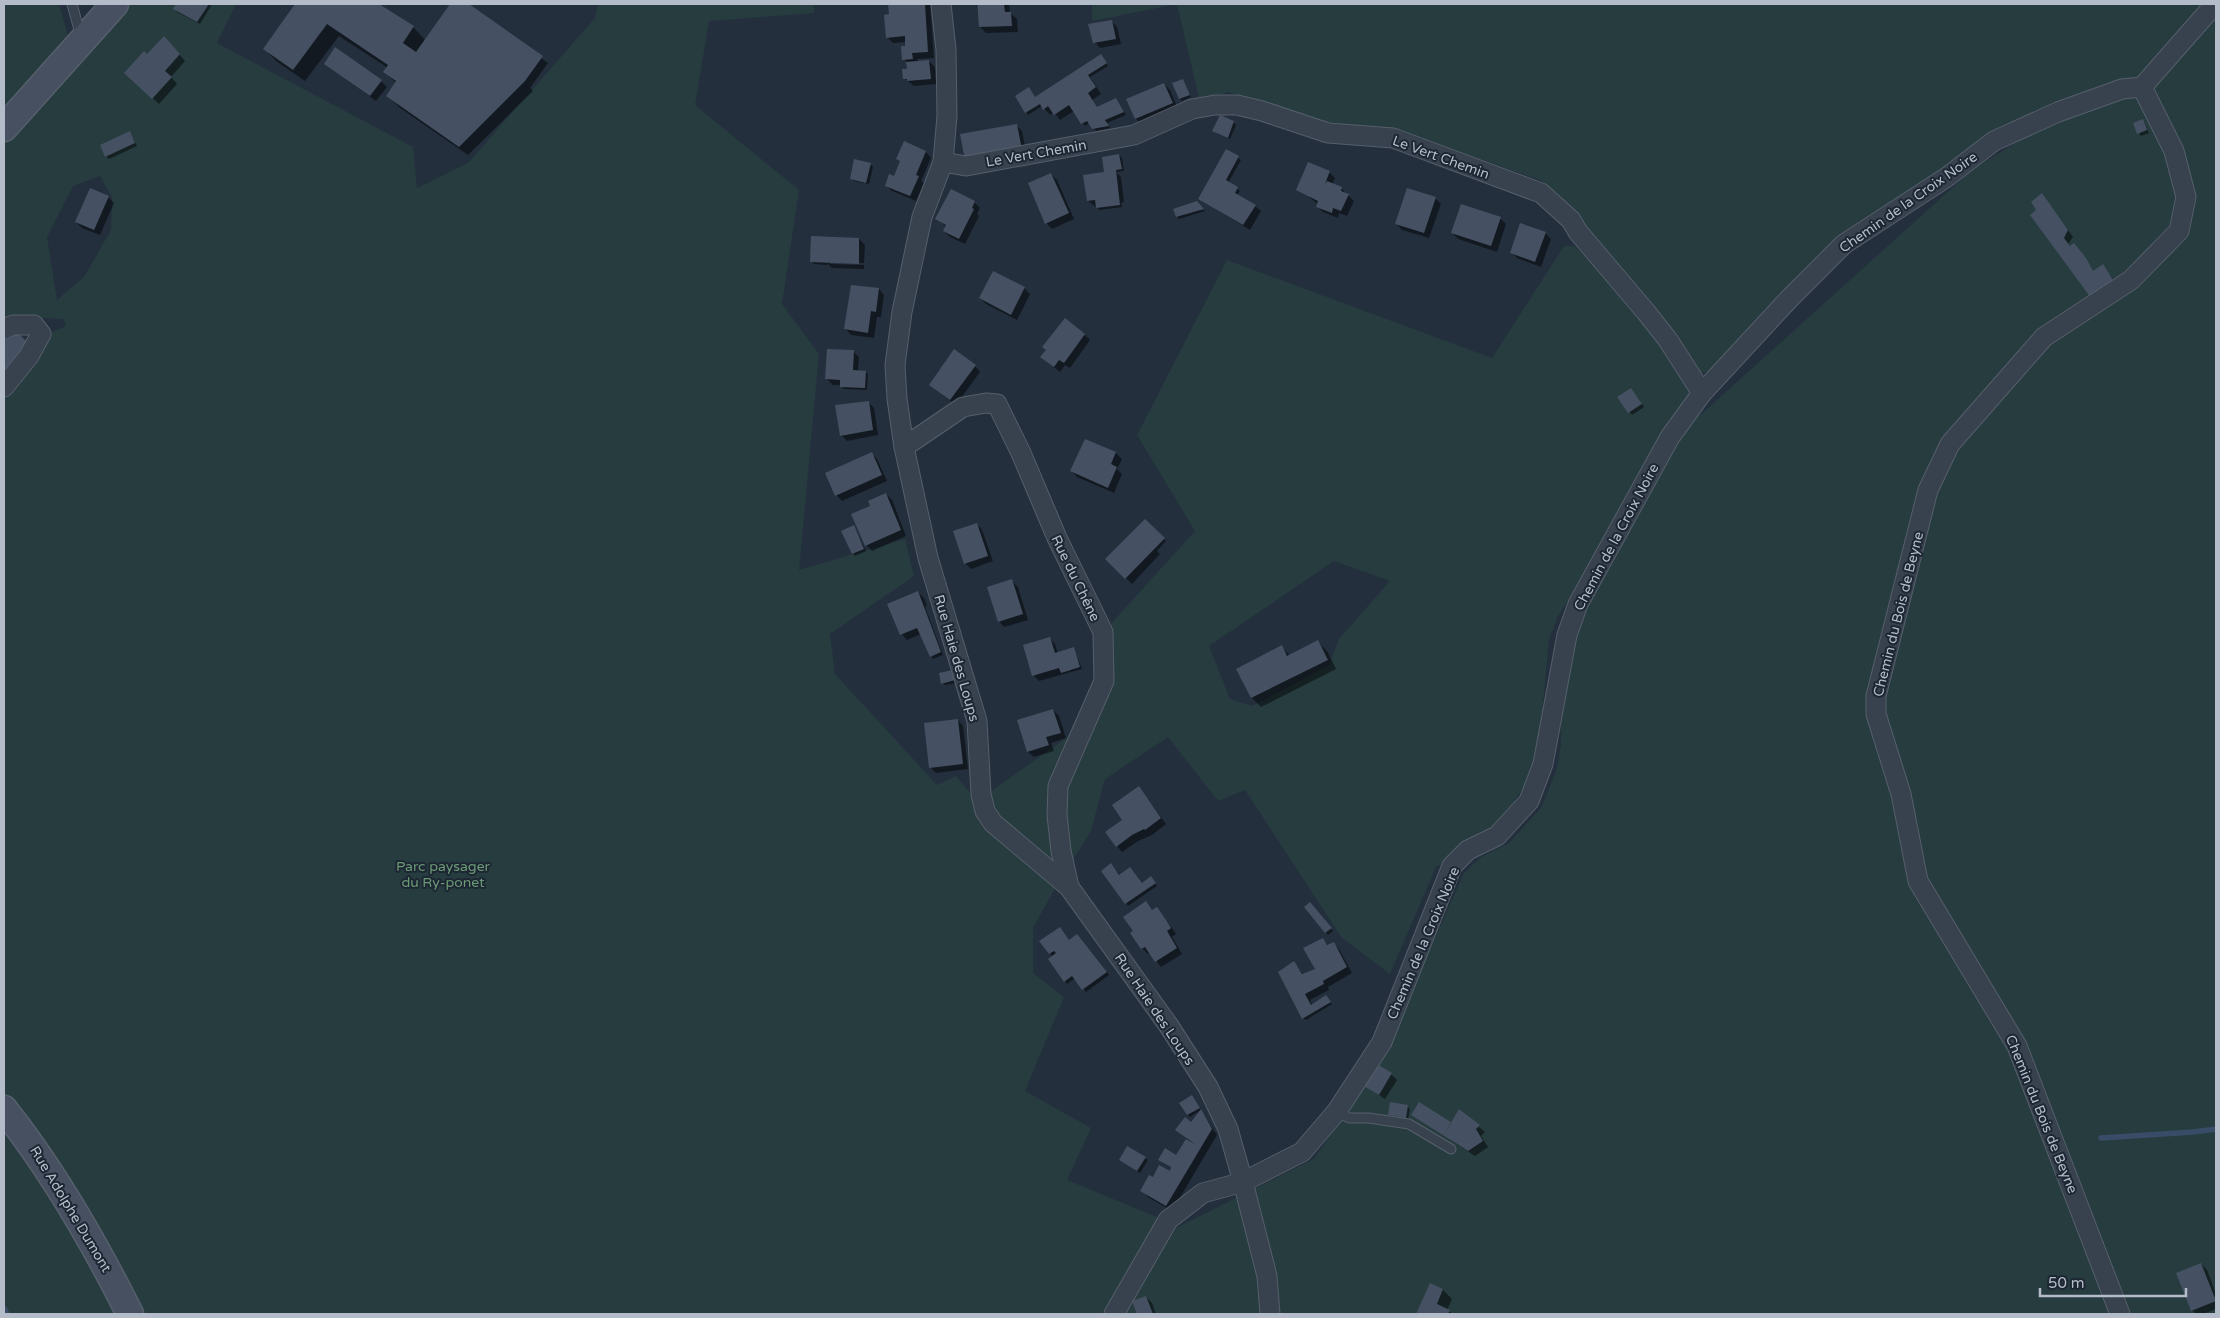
<svg xmlns="http://www.w3.org/2000/svg" width="2220" height="1318" viewBox="0 0 2220 1318" font-family="'Varela Round',sans-serif">
  <style>
    .green { fill: #263c3f; fill-rule: evenodd }
    .shadow { fill: #0007 }
    .lines { fill: none; stroke-linecap: round; stroke-linejoin: round }
    .stream { stroke: #394c67; stroke-width: 5.5 }
    .building { fill: #455162 }
    .lane-casing { stroke: #565f6c; stroke-width: 11 }
    .street-casing { stroke: #565f6c; stroke-width: 21 }
    .secondary-casing { stroke: #565f6c; stroke-width: 29 }
    .lane { stroke: #38414e; stroke-width: 9 }
    .street { stroke: #38414e; stroke-width: 19 }
    .secondary { stroke: #465061; stroke-width: 26 }
    .labels { text-anchor: middle; stroke-width: 4; stroke-linejoin: round; paint-order: stroke }
    .street-label { font-size: 14px; fill: #b4bcc9; stroke: #1d2633 }
    .park-label { font-size: 14px; fill: #6b9a76; stroke: #1d2633 }
  </style>
  <rect width="100%" height="100%" fill="#242f3e"/>
  <g class="green">
    <polygon points="4,4 59,4 68,36 4,107"/>
    <path d="M122,4H236L217,43L413,147L417,188L468,163L595,18L598,4H814V13L709,21L695,105L799,190L782,304L819,354L799,570L905,539L914,576L830,634L835,674L937,785L956,776L977,801L1072,734L1105,679L1108,627L1195,531L1137,435L1227,260L1492,358L1564,246H1575L1656,334L1690,392L1643,471L1602,547L1558,616L1549,640L1540,735L1536,756L1525,785L1500,823L1436,867L1390,974L1342,938L1245,790L1218,801L1168,737L1105,779L1091,831L1053,892L1033,928V973L1064,997L1025,1091L1091,1128L1067,1180L1157,1217L1156,1222L1172,1230L1314,1159L1346,1112L1388,1043L1464,873L1481,857L1509,843L1541,808L1556,771L1561,745L1560,683L1581,613L1612,564L1666,461L1687,427L1972,170L2111,83L2034,111L1843,239L1714,371L1700,373L1690,364L1642,292L1542,181L1395,129L1326,122L1228,92L1200,102L1177,4L1092,21V4H2203L2216,7V1314H4V379L48,334L66,326L63,319L21,317L4,321V139ZM100,176L112,197L111,230L84,277L57,300L47,237L73,186ZM1334,561L1390,581L1339,639L1329,665L1252,706L1230,699L1209,646Z"/>
  </g>
  <g class="shadow">
    <polygon points="178,4 209,4 211,6 200,24 177,12 175,9"/>
    <polygon points="297,4 378,4 413,27 426,41 452,4 467,4 548,63 530,88 533,91 468,155 400,108 387,95 396,83 385,72 388,68 339,36 305,81 276,61 264,48"/>
    <polygon points="889,4 930,4 934,58 917,59 918,62 929,61 935,67 936,84 914,86 904,78 908,70 908,63 904,59 906,42 893,43 887,37 890,15"/>
    <polygon points="976,4 1009,4 1010,13 1017,19 1018,32 986,33 980,27"/>
    <polygon points="1111,21 1117,27 1121,44 1100,48 1095,42"/>
    <polygon points="170,44 185,61 171,77 177,84 159,104 132,79 147,55"/>
    <polygon points="1103,58 1108,66 1090,77 1101,94 1092,100 1097,108 1116,99 1126,115 1107,123 1110,128 1096,131 1090,123 1085,126 1074,111 1060,120 1054,112 1050,115 1042,106 1028,115 1026,112 1029,89 1036,99"/>
    <polygon points="325,64 381,81 387,87 376,101"/>
    <polygon points="1183,80 1191,97 1182,101 1180,99"/>
    <polygon points="1164,84 1170,90 1178,109 1141,124 1136,119"/>
    <polygon points="2143,121 2149,133 2141,136 2134,124"/>
    <polygon points="1233,122 1236,125 1230,139 1213,131"/>
    <polygon points="1016,125 1022,131 1027,156 985,163"/>
    <polygon points="130,133 137,146 109,159 106,156"/>
    <polygon points="1227,151 1241,160 1228,183 1240,191 1237,195 1255,206 1261,211 1250,230 1202,201"/>
    <polygon points="926,152 931,158 921,181 924,183 916,201 892,191 886,185"/>
    <polygon points="1119,155 1122,158 1124,171 1116,172 1121,177 1124,202 1121,203 1122,207 1100,210 1088,201 1105,173"/>
    <polygon points="870,164 873,167 869,184 854,181 851,178"/>
    <polygon points="1329,172 1335,178 1332,185 1341,188 1354,201 1347,216 1339,213 1338,218 1323,212 1317,207 1318,204 1309,197"/>
    <polygon points="1051,174 1057,180 1074,219 1052,229 1046,223"/>
    <polygon points="2042,195 2073,237 2068,244 2093,272 2103,266 2121,291 2098,303 2037,211"/>
    <polygon points="108,197 114,203 100,235 82,228 76,222"/>
    <polygon points="1435,198 1441,204 1429,238 1402,230 1396,224"/>
    <polygon points="974,202 980,208 977,214 979,216 965,244 950,237 944,231 947,227 937,219"/>
    <polygon points="1196,203 1205,211 1179,219 1177,216"/>
    <polygon points="1500,218 1506,224 1497,252 1458,239 1452,233"/>
    <polygon points="1545,233 1551,239 1541,267 1517,258 1511,252"/>
    <polygon points="859,239 865,245 864,263 830,262 830,264 864,265 864,269 832,268 827,263 827,265 814,264 812,262"/>
    <polygon points="1024,288 1030,294 1017,320 986,304 980,298"/>
    <polygon points="879,289 884,295 881,317 877,317 874,338 851,335 846,329"/>
    <polygon points="1085,335 1090,340 1070,368 1065,365 1060,372 1042,357 1047,350"/>
    <polygon points="853,351 859,357 858,371 865,372 868,374 867,390 844,389 841,385 833,385 827,379"/>
    <polygon points="975,366 980,372 956,405 930,385"/>
    <polygon points="1633,392 1644,407 1632,415 1619,397"/>
    <polygon points="868,402 874,408 878,435 847,441 841,435"/>
    <polygon points="1086,440 1116,453 1122,459 1117,469 1122,474 1114,493 1077,477 1072,471"/>
    <polygon points="871,453 877,459 887,481 842,501 836,495"/>
    <polygon points="886,494 892,500 906,536 872,551 866,545 871,506"/>
    <polygon points="1145,520 1166,541 1157,551 1160,554 1132,584 1107,559"/>
    <polygon points="977,524 982,530 993,561 971,569 965,563"/>
    <polygon points="854,527 866,551 855,556 853,553"/>
    <polygon points="1012,581 1018,587 1028,620 1004,627 999,621"/>
    <polygon points="918,592 924,598 927,606 925,607 943,655 933,659 921,634 907,640 902,634"/>
    <polygon points="1049,638 1055,644 1058,654 1074,649 1082,669 1039,681 1034,676"/>
    <polygon points="1318,642 1327,651 1336,669 1261,707 1252,698 1238,669 1282,647 1290,656"/>
    <polygon points="953,671 957,683 945,685 942,683"/>
    <polygon points="1053,710 1059,716 1066,738 1051,743 1054,751 1034,757 1028,752"/>
    <polygon points="958,720 963,726 968,769 936,773 930,767"/>
    <polygon points="1139,787 1166,824 1152,835 1138,841 1122,852 1117,846 1124,820"/>
    <polygon points="1111,865 1120,875 1130,868 1143,884 1153,880 1157,886 1128,906 1103,871"/>
    <polygon points="1146,902 1153,911 1157,909 1172,928 1176,934 1172,937 1182,954 1161,967 1150,953 1148,954 1142,948 1131,933 1134,932"/>
    <polygon points="1313,906 1333,931 1328,935 1306,907"/>
    <polygon points="1323,940 1329,946 1333,943 1339,949 1352,973 1328,987 1329,990 1310,1000 1312,1005 1329,1000 1332,1004 1306,1020 1303,1018 1294,963 1304,975 1317,969"/>
    <polygon points="1070,941 1093,954 1109,975 1086,992 1075,978 1067,984 1065,981 1053,957 1041,942"/>
    <polygon points="1391,1074 1397,1080 1385,1099 1366,1086"/>
    <polygon points="1194,1099 1201,1110 1190,1117 1188,1115"/>
    <polygon points="1420,1104 1452,1124 1459,1111 1485,1132 1481,1136 1488,1147 1475,1156 1451,1140"/>
    <polygon points="1407,1106 1410,1109 1408,1120 1392,1118 1389,1115"/>
    <polygon points="1201,1111 1217,1135 1172,1211 1148,1197 1142,1191 1170,1173 1173,1168 1162,1162 1177,1157 1187,1139 1191,1124"/>
    <polygon points="1127,1148 1148,1160 1140,1173 1123,1162"/>
    <polygon points="2201,1264 2207,1270 2216,1294 2216,1309 2203,1314 2196,1314 2192,1310"/>
    <polygon points="1430,1285 1443,1290 1452,1299 1447,1310 1453,1314 1418,1314"/>
    <polygon points="1146,1297 1152,1303 1156,1314 1138,1314 1134,1302"/>
  </g>
  <g class="lines">
    <g class="stream">
      <polyline points="2101,1138 2193,1132 2216,1129"/>
      <polyline points="4,1308 7,1314"/>
    </g>
  </g>
  <g class="building">
    <polygon points="176,4 209,4 197,22 173,9"/>
    <polygon points="295,4 379,4 414,26 403,43 416,52 450,4 469,4 543,56 525,81 459,147 386,96 396,81 383,72 388,65 327,24 293,70 263,49"/>
    <polygon points="888,4 925,4 928,52 912,53 913,59 902,60 901,46 905,46 905,36 886,38 884,15 889,14"/>
    <polygon points="977,4 1004,4 1005,12 1011,12 1012,26 979,27"/>
    <polygon points="1112,20 1116,39 1093,43 1088,24"/>
    <polygon points="164,36 180,54 165,71 172,77 152,99 124,73 144,51 147,54"/>
    <polygon points="335,47 382,80 370,96 324,64"/>
    <polygon points="1101,54 1107,63 1088,75 1096,87 1088,93 1097,107 1116,98 1124,112 1105,120 1109,126 1092,129 1087,121 1081,124 1069,105 1054,115 1048,106 1043,110 1040,104 1025,113 1015,96 1029,87 1035,97"/>
    <polygon points="929,60 931,79 907,81 907,79 903,79 902,69 907,69 906,62"/>
    <polygon points="1183,79 1190,95 1179,99 1172,83"/>
    <polygon points="1164,83 1173,103 1135,119 1126,99"/>
    <polygon points="1220,115 1234,121 1228,138 1212,131"/>
    <polygon points="2143,119 2147,130 2137,134 2133,123"/>
    <polygon points="1017,124 1022,150 965,160 960,134"/>
    <polygon points="130,131 135,143 105,157 100,145"/>
    <polygon points="904,141 926,151 916,175 919,176 910,196 885,186 889,174 894,176 900,161 896,159"/>
    <polygon points="1226,149 1239,156 1226,180 1238,187 1235,193 1256,205 1243,225 1198,199"/>
    <polygon points="1119,154 1122,169 1116,170 1120,205 1096,208 1095,200 1087,201 1083,175 1104,172 1102,157"/>
    <polygon points="854,159 871,163 866,183 850,179"/>
    <polygon points="1308,162 1330,171 1325,184 1327,181 1342,187 1341,191 1349,194 1341,211 1333,208 1332,213 1316,207 1318,201 1296,190"/>
    <polygon points="1051,173 1069,213 1045,224 1028,183"/>
    <polygon points="90,188 109,196 94,230 75,222"/>
    <polygon points="1407,188 1436,197 1424,233 1395,224"/>
    <polygon points="951,189 975,201 972,208 974,209 959,239 943,231 946,225 935,219"/>
    <polygon points="2042,193 2068,230 2064,238 2070,246 2074,243 2086,258 2093,271 2103,264 2116,285 2091,298 2030,215 2036,210 2031,202"/>
    <polygon points="1197,201 1204,209 1176,217 1173,209"/>
    <polygon points="1461,204 1501,217 1491,246 1451,233"/>
    <polygon points="1520,223 1546,232 1535,262 1510,253"/>
    <polygon points="811,236 859,238 859,264 810,262"/>
    <polygon points="993,271 1025,287 1011,315 979,298"/>
    <polygon points="851,285 879,288 876,312 871,311 868,333 844,329"/>
    <polygon points="1065,318 1085,334 1064,363 1059,360 1054,367 1040,357 1046,350 1042,347"/>
    <polygon points="13,329 29,343 6,369 4,367 4,334"/>
    <polygon points="827,349 854,350 853,370 866,371 865,388 840,387 840,380 825,379"/>
    <polygon points="954,349 976,365 950,400 929,385"/>
    <polygon points="1631,388 1642,404 1628,413 1617,397"/>
    <polygon points="869,401 873,430 840,436 835,405"/>
    <polygon points="1085,439 1116,452 1111,464 1117,467 1108,488 1070,471"/>
    <polygon points="872,452 882,475 835,496 825,473"/>
    <polygon points="886,493 901,530 865,546 851,514 870,506 868,501"/>
    <polygon points="1145,519 1165,538 1125,579 1105,559"/>
    <polygon points="977,523 988,556 964,564 953,531"/>
    <polygon points="854,525 864,549 852,554 841,531"/>
    <polygon points="1012,579 1023,614 998,622 987,587"/>
    <polygon points="918,591 941,652 930,657 917,628 900,635 887,604"/>
    <polygon points="1050,637 1055,653 1074,647 1080,667 1061,673 1059,668 1032,676 1023,645"/>
    <polygon points="1318,640 1328,660 1251,698 1236,669 1282,645 1287,656"/>
    <polygon points="953,670 955,680 941,684 939,673"/>
    <polygon points="1053,709 1061,733 1046,737 1049,745 1027,752 1017,720"/>
    <polygon points="958,719 963,764 929,768 924,723"/>
    <polygon points="1139,786 1161,818 1145,830 1144,829 1132,835 1116,847 1105,832 1122,820 1112,805"/>
    <polygon points="1111,863 1119,875 1130,867 1142,883 1151,876 1156,883 1125,904 1101,871"/>
    <polygon points="1146,901 1152,910 1157,907 1166,920 1171,928 1167,931 1177,948 1155,962 1145,947 1141,949 1130,933 1133,931 1123,917"/>
    <polygon points="1310,902 1332,928 1325,933 1304,907"/>
    <polygon points="1060,927 1069,940 1077,934 1107,972 1082,990 1072,976 1064,982 1048,959 1056,953 1054,951 1049,954 1039,941"/>
    <polygon points="1323,938 1327,945 1334,942 1347,967 1323,981 1324,984 1305,994 1311,1005 1326,995 1331,1002 1302,1019 1278,972 1294,961 1302,974 1315,969 1303,948"/>
    <polygon points="1377,1064 1392,1073 1379,1095 1364,1086"/>
    <polygon points="1192,1095 1200,1108 1187,1115 1179,1103"/>
    <polygon points="1390,1102 1408,1105 1406,1118 1388,1115"/>
    <polygon points="1419,1102 1451,1122 1445,1133 1459,1109 1480,1125 1476,1129 1483,1141 1468,1151 1462,1147 1411,1115"/>
    <polygon points="1201,1109 1212,1129 1166,1206 1140,1191 1149,1175 1153,1177 1159,1165 1170,1171 1171,1167 1158,1160 1165,1148 1176,1155 1186,1139 1195,1144 1175,1130 1185,1117 1191,1122"/>
    <polygon points="1127,1146 1146,1157 1137,1171 1119,1160"/>
    <polygon points="2201,1263 2216,1301 2191,1311 2176,1273"/>
    <polygon points="1430,1283 1443,1289 1437,1304 1450,1310 1448,1314 1416,1314"/>
    <polygon points="1146,1296 1153,1314 1137,1314 1132,1301"/>
  </g>
  <g class="lines">
    <g class="lane-casing">
      <g id="lane">
        <polyline points="72,4 81,37"/>
        <polyline points="1337,1111 1349,1118 1369,1118 1409,1124 1451,1149"/>
      </g>
    </g>
    <g class="street-casing">
      <g id="street">
        <polyline points="941,4 946,50 947,116 943,162 922,217 902,312 895,365 897,399 904,447 928,558 977,721 981,794 985,811 993,823 1069,887 1169,1026 1208,1087 1228,1129 1243,1182 1267,1276 1270,1314"/>
        <polyline points="2142,87 2208,12 2212,4"/>
        <polyline points="943,162 966,166 1134,135 1192,109 1215,105 1237,105 1262,111 1328,133 1393,138 1541,193 1571,220 1578,232 1646,312 1668,340 1702,393"/>
        <polyline points="4,329 13,325 34,325 41,334 29,356 4,387"/>
        <polyline points="904,447 963,407 986,403 997,404 1021,453 1057,538 1103,632 1104,681 1058,786 1057,815 1061,851 1069,887"/>
        <polyline points="1114,1314 1168,1220 1203,1193 1243,1182 1302,1152 1337,1111 1382,1042 1452,866 1468,850 1497,836 1529,801 1543,764 1567,635 1578,604 1670,437 1702,393 1789,299 1844,244 1947,177 1994,141 2058,112 2122,89 2142,87"/>
        <polyline points="2120,1314 2017,1046 1918,881 1901,794 1876,714 1876,696 1928,490 1950,444 2044,337 2131,280 2179,231 2186,197 2174,151 2142,87"/>
      </g>
    </g>
    <g class="secondary-casing">
      <g id="secondary">
        <polyline points="4,128 115,4"/>
        <path d="M4,1109C54,1172 94,1242 130,1314"/>
      </g>
    </g>
    <use href="#lane" class="lane"/>
    <use href="#street" class="street"/>
    <use href="#secondary" class="secondary"/>
  </g>
  <g class="labels">
    <g class="street-label">
      <text transform="translate(1036 153) rotate(-10)" y="5">Le Vert Chemin</text>
      <text transform="translate(1441 157) rotate(20)" y="5">Le Vert Chemin</text>
      <text transform="translate(1908 202) rotate(-35)" y="5">Chemin de la Croix Noire</text>
      <text transform="translate(1616 537) rotate(-62)" y="5">Chemin de la Croix Noire</text>
      <text transform="translate(1076 578) rotate(64)" y="5">Rue du Chêne</text>
      <text transform="translate(1898 614) rotate(-76)" y="5">Chemin du Bois de Beyne</text>
      <text transform="translate(957 658) rotate(74)" y="5">Rue Haie des Loups</text>
      <text transform="translate(1423 943) rotate(-67)" y="5">Chemin de la Croix Noire</text>
      <text transform="translate(1155 1009) rotate(56)" y="5">Rue Haie des Loups</text>
      <text transform="translate(2042 1114) rotate(68)" y="5">Chemin du Bois de Beyne</text>
      <text transform="translate(71 1209) rotate(59)" y="5">Rue Adolphe Dumont</text>
    </g>
    <g class="park-label">
      <text x="443" y="871">Parc paysager<tspan x="443" dy="16">du Ry-ponet</tspan></text>
    </g>
  </g>
  <rect width="2220" height="1318" fill="none" stroke="#b4bcc9" stroke-width="10"/>
  <path d="M2040 1288v8h146v-8" fill="none" stroke="#b4bcc9" stroke-width="2.5"/>
  <text x="2048" y="1288" font-size="15" fill="#b4bcc9" stroke="#1d2633" stroke-width="4" paint-order="stroke">50 m</text>
</svg>
